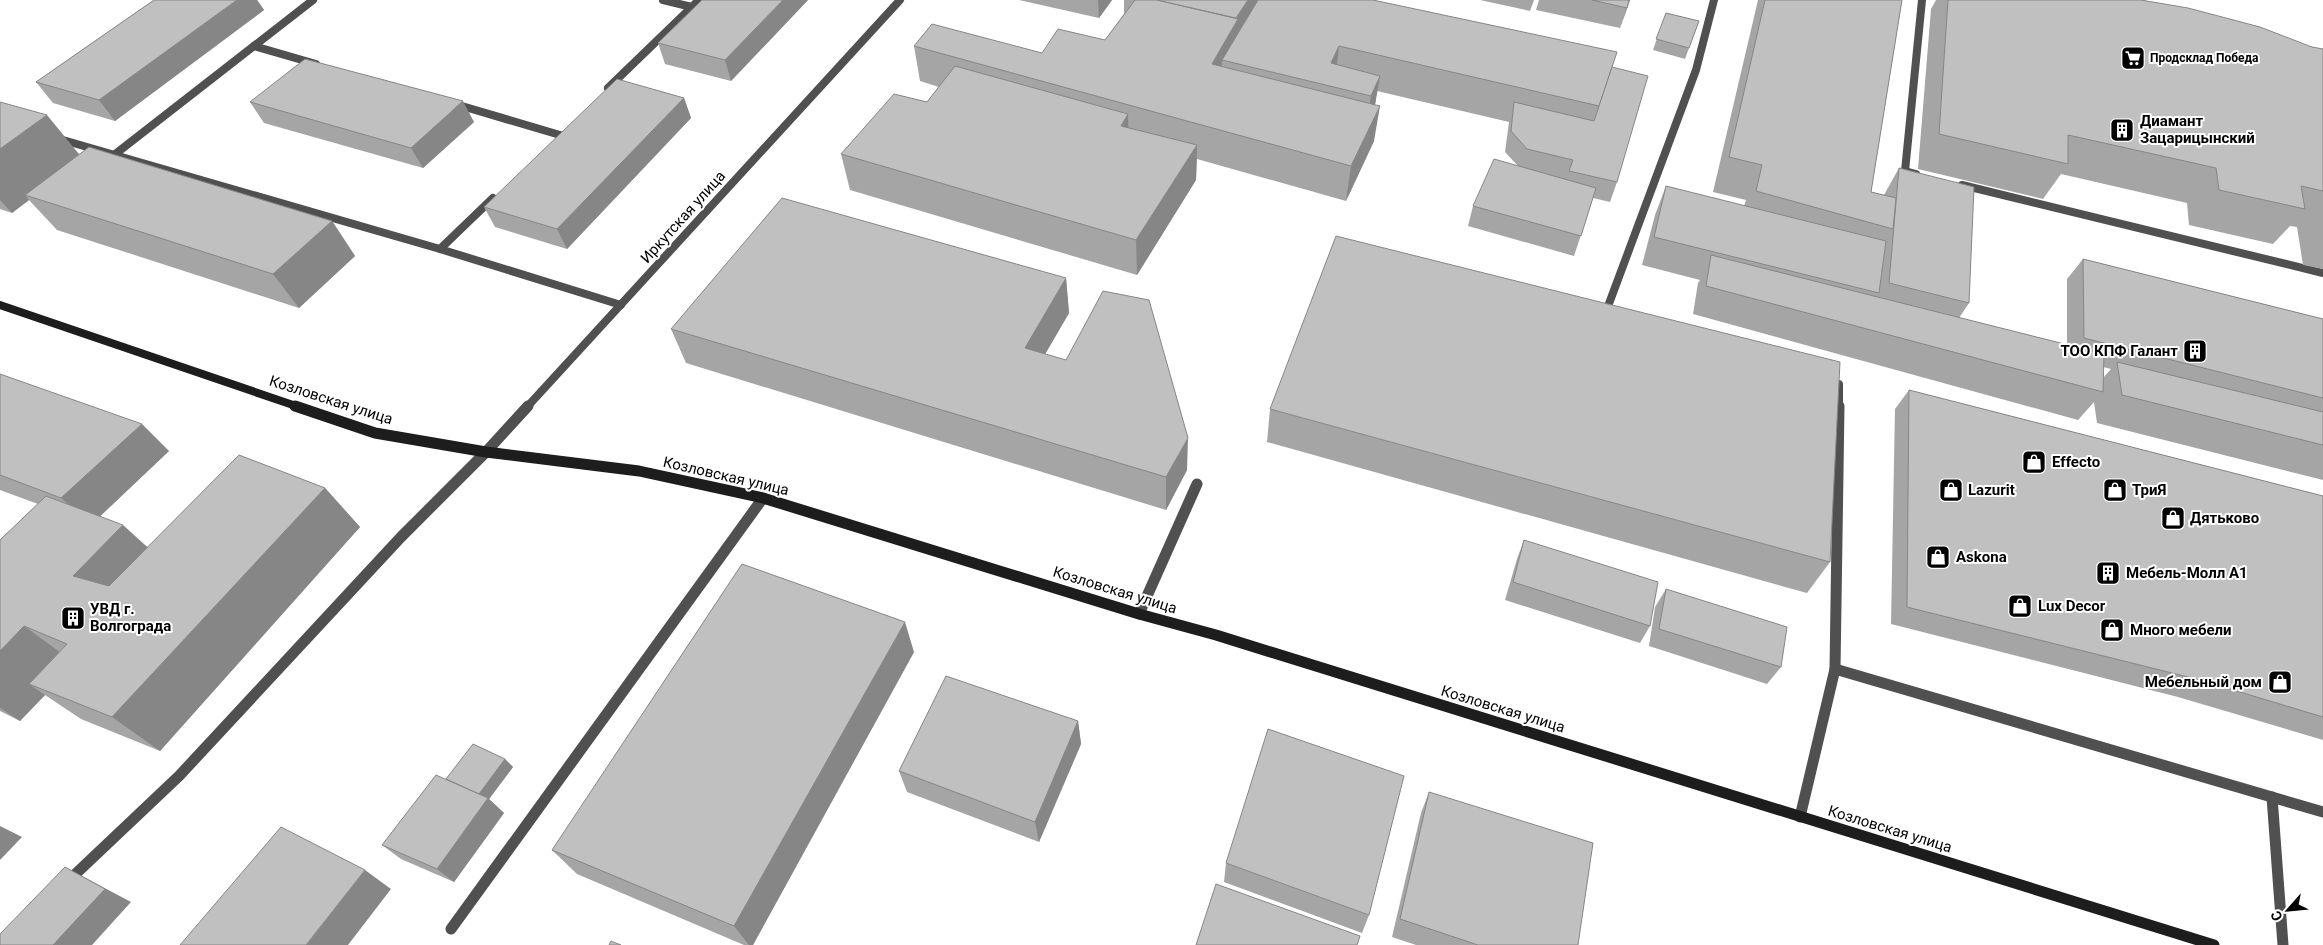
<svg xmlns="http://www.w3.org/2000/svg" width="2323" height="945" viewBox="0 0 2323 945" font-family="Roboto,sans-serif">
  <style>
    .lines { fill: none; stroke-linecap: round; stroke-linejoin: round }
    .lane-far1 { stroke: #505050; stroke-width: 8 }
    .lane { stroke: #505050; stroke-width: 11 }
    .street-far1 { stroke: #505050; stroke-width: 8 }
    .street { stroke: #505050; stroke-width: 11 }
    .secondary-far1 { stroke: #1d1d1d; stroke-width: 8 }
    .secondary { stroke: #1d1d1d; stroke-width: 11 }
    .wall { fill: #a5a5a5; fill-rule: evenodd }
    .shaded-wall { fill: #868686 }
    .building { fill: #c0c0c0; stroke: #868686 }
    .labels { text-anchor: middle; stroke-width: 4; stroke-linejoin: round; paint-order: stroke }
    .far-poi-label { font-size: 12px; font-weight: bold; fill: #000; stroke: #fff; text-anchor: start }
    .poi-label { font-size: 15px; font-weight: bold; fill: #000; stroke: #fff; text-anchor: start }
    .street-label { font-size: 15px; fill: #000; stroke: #fff }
  </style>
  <rect width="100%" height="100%" fill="#fff"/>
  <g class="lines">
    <g class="lane-far1">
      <polyline points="663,0 692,7"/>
      <polyline points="254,46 316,64"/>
      <polyline points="608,88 699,0"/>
      <polyline points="455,104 560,135"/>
      <polyline points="56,138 440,249 621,305"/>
      <polyline points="114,155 313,0"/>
      <polyline points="1916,174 1905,171 1922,0"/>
      <polyline points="1962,185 2323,273"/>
      <polyline points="440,249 493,198"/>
      <polyline points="1614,312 1607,309 1696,70 1714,0"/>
      <polyline points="1832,382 1839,384 1839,407"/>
    </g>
    <g class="lane">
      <polyline points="1139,614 1197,484"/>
      <polyline points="1835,669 1839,406"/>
      <polyline points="2272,797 2283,945"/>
      <polyline points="1800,817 1835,669 2323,812"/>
      <polyline points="67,882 179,776 401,537 486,452"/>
      <polyline points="451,929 763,498"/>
    </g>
    <polyline class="street-far1" points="527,407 900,0"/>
    <polyline class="street" points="486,452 528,406"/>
    <polyline class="secondary-far1" points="0,305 299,407"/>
    <polyline class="secondary" points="295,406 375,433 486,452 639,471 763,498 1139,614 1216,635 2214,945"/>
  </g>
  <g class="wall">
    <polygon points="154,0 257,0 264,10 115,121 53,103 36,82"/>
    <polygon points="808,0 731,81 665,64 658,43"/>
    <polygon points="1019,0 1112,0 1099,18"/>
    <polygon points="1124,0 1373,0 1612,67 1617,182 1610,202 1593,198 1574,256 1468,226 1473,206 1518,166 1505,152 1509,122 1377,91 1375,104 1374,141 1346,201 1197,159 1196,180 1137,275 850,190 841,154 927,102 939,87 920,81 914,46 1042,53 1105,40 1124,14"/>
    <polygon points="1480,0 1534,0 1530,11"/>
    <polygon points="1539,0 1630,0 1620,28 1536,10"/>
    <path d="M1758,0H1902L1871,192L1884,195L1899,168L1969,303L1959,318L2067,345V279L2083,259L2323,319V480L2097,423L2094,402L2078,420L1693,314L1698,283L1700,280L1642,265L1655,215L1666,186L1744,206L1746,200L1713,192ZM2103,367L2111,369L2103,378Z"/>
    <polygon points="1936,0 2141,0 2312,47 2323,49 2323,269 2303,265 2297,227 2290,226 2273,244 2189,225 2187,203 2061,174 2043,199 1918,169 1931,9"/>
    <polygon points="1666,13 1699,21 1685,59 1653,50"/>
    <polygon points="684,98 691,118 567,249 495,227 484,207"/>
    <polygon points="0,102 79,154 332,221 355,256 299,308 57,230 29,200 12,213 0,209"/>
    <polygon points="250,102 474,122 423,168 264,123"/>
    <polygon points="1066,278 1069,313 1045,354 1187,470 1166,510 686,363 671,329"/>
    <polygon points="0,374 169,451 99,517 147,547 325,488 360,527 160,751 81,719 45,695 20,721 0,711 0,540 38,504 0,490"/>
    <polygon points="1909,390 2323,496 2323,740 2178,697 1891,624 1895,409"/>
    <polygon points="1270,409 1830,562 1807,593 1267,442"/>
    <polygon points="1524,540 1650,626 1640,643 1505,600 1517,559"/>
    <polygon points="1666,589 1781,667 1767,684 1649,646 1655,607"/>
    <polygon points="914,652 753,945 744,945 577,874 552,850"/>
    <polygon points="1078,721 1081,744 1039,842 907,792 899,771"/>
    <polygon points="505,759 513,767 489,799 504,813 454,882 401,859 382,845 446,779"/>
    <polygon points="1429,792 1578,945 1416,945 1392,937 1421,813"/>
    <polygon points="1226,863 1369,915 1362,933 1224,882"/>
  </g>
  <g class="shaded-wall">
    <polygon points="237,0 257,0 264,10 115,121 99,100"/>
    <polygon points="783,0 808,0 731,81 725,60"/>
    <polygon points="1098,0 1112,0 1099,18"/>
    <polygon points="1248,0 1265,0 1222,60 1221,80 1212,64 1235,20"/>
    <polygon points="1629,0 1630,0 1620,28"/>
    <polygon points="1339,46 1335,81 1331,63"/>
    <polygon points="1380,76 1374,111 1365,131 1371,96"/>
    <polygon points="684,98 691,118 567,249 557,229"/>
    <polygon points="463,101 474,122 423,168 411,148"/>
    <polygon points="1380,106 1374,141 1346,201 1351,166"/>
    <polygon points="1128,114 1129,150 1121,126"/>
    <polygon points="47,115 83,159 25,195 29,200 12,213 0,200 0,149"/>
    <polygon points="1197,145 1196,180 1137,275 1136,240"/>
    <polygon points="332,221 355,256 299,308 273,274"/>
    <polygon points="1066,278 1069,313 1029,382 1025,348"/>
    <polygon points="142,424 169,451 92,524 61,498"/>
    <polygon points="1188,438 1187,470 1166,510 1166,477"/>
    <polygon points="325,488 360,527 160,751 112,717"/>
    <polygon points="123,525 166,564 120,613 73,576"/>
    <polygon points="905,622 914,652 753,945 749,945 734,926"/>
    <polygon points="24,626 75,663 29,684 45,695 20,721 0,708 0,651"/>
    <polygon points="1078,721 1081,744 1039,842 1035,822"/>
    <polygon points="505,759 513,767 489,799 504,813 454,882 437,869 477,797"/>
    <polygon points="0,826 22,837 0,860"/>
    <polygon points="65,867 131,902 92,945 53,945"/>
    <polygon points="365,870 391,889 348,945 306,945"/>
  </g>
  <g class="building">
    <polygon points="154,0 237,0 99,100 36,82"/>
    <polygon points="702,0 783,0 725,60 658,43"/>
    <polygon points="1135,0 1157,0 1238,19 1212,64 1380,106 1351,166 914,46 932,24 1042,53 1058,29 1105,40"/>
    <polygon points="1157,0 1248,0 1236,18"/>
    <polygon points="1258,0 1373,0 1617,52 1599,106 1339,46 1331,63 1380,76 1371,96 1222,60"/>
    <polygon points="1592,0 1629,0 1627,8"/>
    <polygon points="1765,0 1902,0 1871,192 1896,198 1893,229 1756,191 1762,165 1729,157"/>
    <polygon points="1948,0 2141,0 2188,8 2260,27 2312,47 2323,49 2323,191 2301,186 2305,209 2219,190 2216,168 2068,135 2068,164 1939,134"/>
    <polygon points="1666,13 1699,21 1689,48 1656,39"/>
    <polygon points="305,59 463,101 411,148 250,102"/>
    <polygon points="955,66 1128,114 1121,126 1197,145 1136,240 841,154 894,94 927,102"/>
    <polygon points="1612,67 1648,76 1617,182 1569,171 1573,160 1527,149 1511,131 1514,102 1594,121"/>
    <polygon points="617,79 684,98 557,229 484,207"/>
    <polygon points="0,102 47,115 0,149"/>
    <polygon points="89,147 332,221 273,274 25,195"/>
    <polygon points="1494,159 1596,188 1581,236 1473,206"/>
    <polygon points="1899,168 1974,187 1969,303 1889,283"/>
    <polygon points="1666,186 1886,241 1879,293 1654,237"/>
    <polygon points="782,198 1066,278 1025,348 1066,360 1103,291 1149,300 1188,438 1166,477 671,329"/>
    <polygon points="1336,236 1840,362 1830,562 1270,409"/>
    <polygon points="1711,255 2104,354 2103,392 1706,286"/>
    <polygon points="2083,259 2323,319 2323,398 2084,338"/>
    <polygon points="2117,362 2323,412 2323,445 2122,395"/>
    <polygon points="0,374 142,424 61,498 0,475"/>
    <polygon points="1909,390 2323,496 2323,717 2200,680 1907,607"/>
    <polygon points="239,455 325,488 112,717 29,684 67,644 24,626 0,651 0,540 46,496 123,525 73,576 109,586"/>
    <polygon points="1524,540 1658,582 1650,626 1513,582"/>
    <polygon points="742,564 905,622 734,926 552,850"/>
    <polygon points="1666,589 1787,627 1781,667 1659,629"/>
    <polygon points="946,676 1078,721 1035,822 899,771"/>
    <polygon points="1268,729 1404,776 1369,915 1226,863"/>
    <polygon points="473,744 505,759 479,794 446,779"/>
    <polygon points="436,775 488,798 437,869 382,845"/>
    <polygon points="1429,792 1593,843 1578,945 1478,945 1400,919"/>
    <polygon points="281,827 365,870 306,945 180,945"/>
    <polygon points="65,867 105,889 53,945 0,945 0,934"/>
    <polygon points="1216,884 1360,936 1357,945 1196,945"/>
    <polygon points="611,941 621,945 609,945"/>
  </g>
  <defs>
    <g id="supermarket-square" transform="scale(1.25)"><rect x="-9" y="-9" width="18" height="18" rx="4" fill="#000" stroke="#fff"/><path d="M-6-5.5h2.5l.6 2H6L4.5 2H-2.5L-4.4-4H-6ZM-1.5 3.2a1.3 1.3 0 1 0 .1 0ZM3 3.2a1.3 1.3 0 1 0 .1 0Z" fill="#fff"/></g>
    <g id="building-square" transform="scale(1.25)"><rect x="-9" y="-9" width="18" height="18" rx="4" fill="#000" stroke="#fff"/><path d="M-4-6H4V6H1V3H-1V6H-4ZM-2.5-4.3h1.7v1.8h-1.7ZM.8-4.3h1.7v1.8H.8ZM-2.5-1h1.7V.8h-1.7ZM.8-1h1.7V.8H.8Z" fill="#fff"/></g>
    <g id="shop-square" transform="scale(1.25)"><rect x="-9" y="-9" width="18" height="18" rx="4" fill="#000" stroke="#fff"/><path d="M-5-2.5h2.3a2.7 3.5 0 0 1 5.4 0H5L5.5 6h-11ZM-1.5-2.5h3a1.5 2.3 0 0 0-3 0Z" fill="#fff"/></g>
  </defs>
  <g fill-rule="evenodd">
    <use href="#supermarket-square" x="2133" y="58"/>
    <use href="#building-square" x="2122" y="130"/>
    <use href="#building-square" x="2195" y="351"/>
    <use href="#shop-square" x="2034" y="462"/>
    <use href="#shop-square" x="1951" y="490"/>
    <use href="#shop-square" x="2115" y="490"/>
    <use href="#shop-square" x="2173" y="518"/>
    <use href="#shop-square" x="1938" y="557"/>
    <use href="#building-square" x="2108" y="573"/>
    <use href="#shop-square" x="2020" y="606"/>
    <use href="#building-square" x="73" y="618"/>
    <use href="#shop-square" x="2112" y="630"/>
    <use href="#shop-square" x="2280" y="682"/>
  </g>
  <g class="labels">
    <g class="far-poi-label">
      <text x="2150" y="62">Продсклад Победа</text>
    </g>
    <g class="poi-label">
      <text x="2140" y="126">Диамант<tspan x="2140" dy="17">Зацарицынский</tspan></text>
      <text x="2178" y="356" text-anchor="end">ТОО КПФ Галант</text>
      <text x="2052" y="467">Effecto</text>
      <text x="1968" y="495">Lazurit</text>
      <text x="2132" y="495">ТриЯ</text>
      <text x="2190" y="523">Дятьково</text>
      <text x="1956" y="562">Askona</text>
      <text x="2126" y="578">Мебель-Молл А1</text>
      <text x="2038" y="611">Lux Decor</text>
      <text x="90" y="614">УВД г.<tspan x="90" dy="17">Волгограда</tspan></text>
      <text x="2130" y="635">Много мебели</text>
      <text x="2262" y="687" text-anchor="end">Мебельный дом</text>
    </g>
    <g class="street-label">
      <text transform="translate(683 217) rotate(-48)" y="5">Иркутская улица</text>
      <text transform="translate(331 400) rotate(18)" y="5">Козловская улица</text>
      <text transform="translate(726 476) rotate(13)" y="5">Козловская улица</text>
      <text transform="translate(1115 590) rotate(17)" y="5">Козловская улица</text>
      <text transform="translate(1503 709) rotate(17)" y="5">Козловская улица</text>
      <text transform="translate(1890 829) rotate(17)" y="5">Козловская улица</text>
    </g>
  </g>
  <g transform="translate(2288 910) rotate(243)" stroke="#ffffff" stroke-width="4" paint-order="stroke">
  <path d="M0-4L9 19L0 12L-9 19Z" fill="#000000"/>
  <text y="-8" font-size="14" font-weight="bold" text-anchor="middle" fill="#000000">С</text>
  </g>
</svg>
